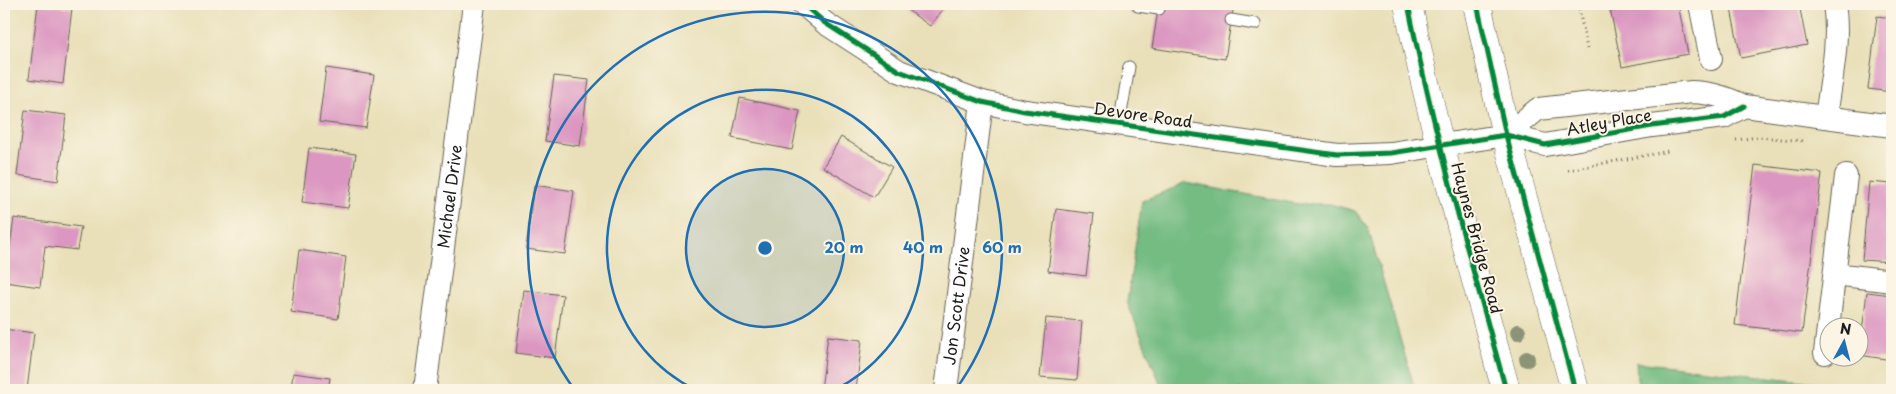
<svg xmlns="http://www.w3.org/2000/svg" width="1896" height="394" viewBox="0 0 1896 394" font-family="'Playpen Sans',sans-serif">
  <style>
    .forest { fill: #74bc83; stroke: #486c50 }
    .building { fill: #db96c1 }
    .lines { fill: none; stroke-linecap: round; stroke-linejoin: round }
    .lane-casing { stroke: #646153; stroke-width: 13 }
    .street-casing { stroke: #646153; stroke-width: 24 }
    .secondary-casing { stroke: #646153; stroke-width: 29 }
    .path { stroke: #646153; stroke-width: 3; stroke-dasharray: 1 4; stroke-linecap: butt }
    .lane { stroke: #fff; stroke-width: 11 }
    .street { stroke: #fff; stroke-width: 22 }
    .secondary { stroke: #fff; stroke-width: 28 }
    .cycleway-casing { stroke: #fcf5e5; stroke-width: 8 }
    .cycleway { stroke: #00873e; stroke-width: 5 }
    .tree { fill: #8c9478 }
    .ring { fill: none; stroke: #1f6fb2; stroke-width: 2.5 }
    .labels { text-anchor: middle; stroke-width: 4; stroke-linejoin: round; paint-order: stroke }
    .street-label { font-size: 16px; fill: #1c1c1c; stroke: #fcf5e5 }
    .centre { fill: #1f6fb2; stroke: #fcf5e5; stroke-width: 2.5 }
    .ring-label { font-size: 15px; text-anchor: middle; font-weight: bold; fill: #1f6fb2; stroke: #fcf5e5; stroke-width: 4; stroke-linejoin: round; paint-order: stroke }
  </style>
  <rect width="100%" height="100%" fill="#fcf5e5"/>
  <filter id="ink" filterUnits="userSpaceOnUse"><feTurbulence type="fractalNoise" baseFrequency=".02" numOctaves="2"/><feDisplacementMap in="SourceGraphic" scale="10" xChannelSelector="R" yChannelSelector="G"/><feConvolveMatrix kernelMatrix="1 2 1 2 8 2 1 2 1" color-interpolation-filters="sRGB"/></filter>
  <filter id="wash" filterUnits="userSpaceOnUse"><feTurbulence type="fractalNoise" baseFrequency=".0096" numOctaves="4" result="noise"/><feDisplacementMap in="SourceGraphic" scale="20" xChannelSelector="R" yChannelSelector="G"/><feGaussianBlur stdDeviation="1.12" result="paint"/><feColorMatrix in="noise" values="0 0 0 0 0 0 0 0 0 0 0 0 0 0 0 0 0 1.4 0 .05"/><feComposite in="paint" operator="in"/></filter>
  <g filter="url(#wash)">
    <rect width="100%" height="100%" fill="#e9e0ba"/>
    <g class="forest">
      <polygon points="1186,183 1298,204 1330,204 1355,211 1368,228 1415,390 1163,390 1127,302 1142,201"/>
      <polygon points="1636,362 1882,390 1638,390"/>
    </g>
    <g id="blocks">
      <g class="building">
        <polygon points="38,4 72,8 63,84 29,79"/>
        <polygon points="341,4 375,4 374,10 340,6"/>
        <polygon points="899,4 947,4 930,26"/>
        <polygon points="1159,4 1234,4 1225,59 1152,48"/>
        <polygon points="1609,4 1678,4 1688,54 1622,67"/>
        <polygon points="1730,4 1799,4 1807,45 1741,58"/>
        <polygon points="1877,16 1892,18 1892,92 1868,89"/>
        <polygon points="326,68 374,75 366,128 319,122"/>
        <polygon points="554,76 589,80 580,146 545,141"/>
        <polygon points="740,98 800,111 792,150 732,138"/>
        <polygon points="25,110 66,115 58,181 17,175"/>
        <polygon points="841,137 892,167 874,197 823,167"/>
        <polygon points="309,148 356,154 348,208 302,202"/>
        <polygon points="1755,165 1822,173 1802,333 1735,325"/>
        <polygon points="1869,182 1892,184 1892,262 1862,260"/>
        <polygon points="534,185 574,191 565,254 526,249"/>
        <polygon points="1056,209 1094,214 1086,276 1048,271"/>
        <polygon points="14,218 81,227 77,250 45,246 40,287 5,282"/>
        <polygon points="299,250 346,257 338,319 291,312"/>
        <polygon points="524,290 563,295 555,358 516,353"/>
        <polygon points="1867,292 1892,295 1892,360 1859,355"/>
        <polygon points="1046,318 1082,321 1077,380 1040,377"/>
        <polygon points="4,329 34,333 27,390 4,390"/>
        <polygon points="828,336 862,340 856,390 821,390"/>
        <polygon points="293,373 330,378 328,390 291,390"/>
      </g>
    </g>
  </g>
  <g filter="url(#ink)">
    <use href="#blocks" fill-opacity="0" stroke="#646153" stroke-width="1"/>
    <g class="lines">
      <g class="lane-casing">
        <g id="lane">
          <polyline points="1138,6 1159,9"/>
          <polyline points="1231,20 1255,24"/>
          <polyline points="1119,125 1129,67"/>
        </g>
      </g>
      <g class="street-casing">
        <g id="street">
          <polyline points="803,4 825,23 899,71 982,102 1025,111 1337,155 1391,153 1506,135 1545,145 1652,126 1724,117 1744,106"/>
          <polyline points="1700,4 1711,59"/>
          <path d="M1826,117C1831,80 1840,40 1834,4"/>
          <path d="M1506,135L1538,109L1692,92C1712,93 1726,97 1744,106L1892,126"/>
          <polyline points="1835,274 1892,281"/>
          <polyline points="1825,353 1846,176"/>
          <path id="s1" d="M425,390L474,4"/>
          <path id="s2" d="M946,390L982,102"/>
        </g>
      </g>
      <g class="secondary-casing">
        <g id="secondary">
          <path d="M1408,4C1434,134 1471,262 1506,390"/>
          <polyline points="1477,4 1506,135 1575,390"/>
        </g>
      </g>
      <g class="path">
        <polyline points="1578,4 1588,53"/>
        <polyline points="1736,140 1758,137 1805,141"/>
        <polyline points="1568,170 1669,151"/>
      </g>
      <use href="#lane" class="lane"/>
      <use href="#street" class="street"/>
      <use href="#secondary" class="secondary"/>
      <g class="cycleway-casing">
        <g id="cycleway">
          <polyline points="803,4 825,23 899,71 982,102 1025,111 1337,155 1391,153 1506,135 1545,145 1652,126 1724,117 1744,106"/>
          <path d="M1408,4C1434,134 1471,262 1506,390"/>
          <polyline points="1477,4 1506,135 1575,390"/>
        </g>
      </g>
      <use href="#cycleway" class="cycleway"/>
    </g>
    <g class="tree">
      <circle cx="1518" cy="332" r="8"/>
      <circle cx="1527" cy="359" r="8"/>
    </g>
  </g>
  <circle cx="765" cy="248" r="79" fill="#1f6fb2" fill-opacity=".12"/>
  <g class="ring">
    <circle cx="765" cy="248" r="79"/>
    <path d="M696 390A158 158 0 1 1 834 390"/>
    <path d="M574 389A237 237 0 1 1 956 389"/>
  </g>
  <g class="labels">
    <g class="street-label">
      <text transform="translate(1143 115) rotate(8)" y="6">Devore Road</text>
      <text transform="translate(1609 122) rotate(-10)" y="6">Atley Place</text>
      <text dy="6" stroke="none"><textPath href="#s1" startOffset="195">Michael Drive</textPath></text>
      <text transform="translate(1477 238) rotate(75)" y="6">Haynes Bridge Road</text>
      <text dy="6" stroke="none"><textPath href="#s2" startOffset="85">Jon Scott Drive</textPath></text>
    </g>
  </g>
  <circle cx="765" cy="248" r="8" class="centre"/>
  <g class="ring-label">
    <text x="844" y="253">20 m</text>
    <text x="923" y="253">40 m</text>
    <text x="1002" y="253">60 m</text>
  </g>
  <rect width="1896" height="394" fill="none" stroke="#fcf5e5" stroke-width="20"/>
  <g transform="translate(1844 342) rotate(7)"><circle r="24" fill="#fcf5e5" stroke="#a29e95"/>
  <path d="M0-4L9 19L0 12L-9 19Z" fill="#1f6fb2"/>
  <text y="-8" font-size="14" font-weight="bold" text-anchor="middle" fill="#1c1c1c">N</text>
  </g>
</svg>
